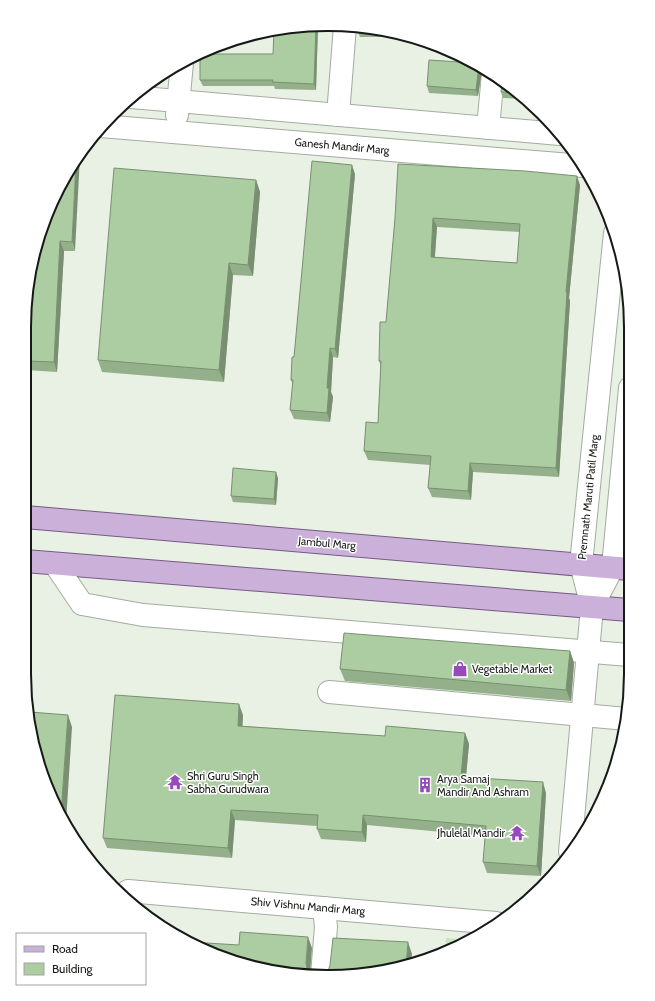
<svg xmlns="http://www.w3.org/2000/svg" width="655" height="1001" viewBox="0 0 655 1001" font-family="Cabin,sans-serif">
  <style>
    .green { fill: #c8e6be }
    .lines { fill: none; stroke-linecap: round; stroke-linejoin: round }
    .minor-casing { stroke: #a3aca0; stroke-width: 24 }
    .major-casing { stroke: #765a85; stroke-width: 24 }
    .minor { stroke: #fff; stroke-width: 22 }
    .major { stroke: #cbb1da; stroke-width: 22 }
    .wall { fill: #94b08a; fill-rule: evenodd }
    .shaded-wall { fill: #789071 }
    .building { fill: #accda1; stroke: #789071; fill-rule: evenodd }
    .labels { text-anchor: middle; stroke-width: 3; stroke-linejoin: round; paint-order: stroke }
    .street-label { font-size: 11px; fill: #161915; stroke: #fff }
    .poi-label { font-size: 11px; fill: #161915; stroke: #fff; text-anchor: start }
    .rim { fill: none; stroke: #161915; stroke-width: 2 }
  </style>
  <rect width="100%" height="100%" fill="#e8f1e4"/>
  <polygon class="green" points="446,938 470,940 445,951"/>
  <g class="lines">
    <g class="minor-casing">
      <g id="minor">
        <polyline points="131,97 560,134"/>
        <polyline points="177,115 182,63"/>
        <polyline points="338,115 345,26"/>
        <polyline points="101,126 583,166"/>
        <polyline points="488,128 493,74"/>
        <polyline points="55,564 82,604 143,615 629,655"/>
        <polyline points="592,607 613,567 630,388"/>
        <polyline points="329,692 627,719"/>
        <polyline points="570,852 592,607 581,564 615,233"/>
        <polyline points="128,898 128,891 496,923"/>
        <polyline points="322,975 326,927 324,908"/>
      </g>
    </g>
    <g class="major-casing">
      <g id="major">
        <polyline points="25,517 629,569"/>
        <polyline points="25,561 629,610"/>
      </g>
    </g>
    <use href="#minor" class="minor"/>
    <use href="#major" class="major"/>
  </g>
  <g class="wall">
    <polygon points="308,25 318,25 316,90 275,89 274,86 203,86 200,80 273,54"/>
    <polygon points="367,27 390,32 390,37 360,37 357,30"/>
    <polygon points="475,63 480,65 482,70 478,96 429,93 427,86"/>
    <polygon points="502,81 527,99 503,98 501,92"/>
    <polygon points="355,174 338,358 333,357 331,392 333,397 330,422 294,419 290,410 293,385 291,380 294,357"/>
    <polygon points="256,180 260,192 253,276 233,275 224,382 102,372 98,360"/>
    <path d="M580,185L569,298L570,301L559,477L473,472L471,500L432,497L428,488L430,465L368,460L364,451L378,423L381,366L379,361L386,322L395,218ZM437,227L520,232L517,263L435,257Z"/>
    <polygon points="55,193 75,251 64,251 57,372 26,370 27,288"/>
    <polygon points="278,478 276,505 233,502 231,496"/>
    <polygon points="570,651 574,663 571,701 345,681 340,669"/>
    <polygon points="243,715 242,726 385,736 465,733 469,744 466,777 546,793 541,876 487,873 483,862 485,836 367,825 366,842 321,839 317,829 317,826 235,820 232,858 107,848 103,838"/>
  </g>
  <g class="shaded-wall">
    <polygon points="316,25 318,25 316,90 314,84"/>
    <polygon points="479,65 480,65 482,70 478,96 476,90"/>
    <polygon points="80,156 75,251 72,242 76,163"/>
    <polygon points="352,165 355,174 338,358 335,349"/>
    <polygon points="577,176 580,185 569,298 570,301 559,477 556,468 566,292"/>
    <polygon points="256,180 260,192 253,276 248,265"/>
    <polygon points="433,218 437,227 434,266 431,257"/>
    <polygon points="60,241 64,251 57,372 54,362"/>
    <polygon points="229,263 233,275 224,382 219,370"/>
    <polygon points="330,348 333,357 331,392 333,397 330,422 327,413 327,388"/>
    <polygon points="470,463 473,472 471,500 468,491"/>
    <polygon points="276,472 278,478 276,505 274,499"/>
    <polygon points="570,651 574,663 571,701 566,690"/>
    <polygon points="239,704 243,715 242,736 238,726"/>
    <polygon points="68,715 72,727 66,823 61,814"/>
    <polygon points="465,733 469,744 465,787 461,777"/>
    <polygon points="543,782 546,793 541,876 537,866"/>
    <polygon points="231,810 235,820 232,858 228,848"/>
    <polygon points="363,815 367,825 366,842 362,832"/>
    <polygon points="308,937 312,948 310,974 307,969 306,963"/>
    <polygon points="408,942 412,954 411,964 406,966"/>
  </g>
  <g class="building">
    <polygon points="308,25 316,25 314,84 272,82 273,80 200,80 200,54 273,54 274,30"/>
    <polygon points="357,26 367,27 383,30 357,30"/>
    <polygon points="429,60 475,63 479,65 476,90 427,86"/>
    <polygon points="502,81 519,93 501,92"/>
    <polygon points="312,161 352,165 335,349 330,348 327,388 329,388 327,413 290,410 293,380 291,380 292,357 294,357"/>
    <polygon points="76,163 72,242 60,241 54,362 26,361 27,288 55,193"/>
    <path d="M398,164L525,171L577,176L566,292H567L556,468L470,463L468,491L428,488L431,456L364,451L366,422L378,423L381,361H379L380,322H386L395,218ZM433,218L520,224L517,263L431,257Z"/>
    <polygon points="114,168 256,180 248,265 229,263 219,370 98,360"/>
    <polygon points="233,468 276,472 274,499 231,496"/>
    <polygon points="344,633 570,651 566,690 340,669"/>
    <polygon points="115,695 239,704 238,726 385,736 386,726 465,733 461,777 543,782 537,866 483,862 486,826 363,815 362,832 317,829 318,815 231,810 228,848 103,838"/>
    <polygon points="30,712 68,715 61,814 40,771"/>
    <polygon points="240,932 308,937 306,963 307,969 311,974 315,976 307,976 212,954 190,942 239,945"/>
    <polygon points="333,938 408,942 406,966 324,975 328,971 330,965"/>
  </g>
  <defs>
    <g id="shop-bare" transform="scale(1.2)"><path d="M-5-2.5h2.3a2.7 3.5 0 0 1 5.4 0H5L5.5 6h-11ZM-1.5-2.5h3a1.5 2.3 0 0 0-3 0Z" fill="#974abc" stroke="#fff" stroke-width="2.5" paint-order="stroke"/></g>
    <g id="temple-bare" transform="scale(1.2)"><path d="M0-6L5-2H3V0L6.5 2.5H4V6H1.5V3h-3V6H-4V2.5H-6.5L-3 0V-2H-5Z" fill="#974abc" stroke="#fff" stroke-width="2.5" paint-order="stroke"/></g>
    <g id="building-bare" transform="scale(1.2)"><path d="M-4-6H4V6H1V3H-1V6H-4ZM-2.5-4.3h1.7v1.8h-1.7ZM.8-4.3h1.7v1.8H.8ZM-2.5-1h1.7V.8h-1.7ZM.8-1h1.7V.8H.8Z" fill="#974abc" stroke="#fff" stroke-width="2.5" paint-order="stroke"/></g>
  </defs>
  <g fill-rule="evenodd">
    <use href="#shop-bare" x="460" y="669"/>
    <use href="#temple-bare" x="175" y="782"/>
    <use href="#building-bare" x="425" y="785"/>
    <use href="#temple-bare" x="517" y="833"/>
  </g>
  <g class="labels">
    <g class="street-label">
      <text transform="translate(342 146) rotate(5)" y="4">Ganesh Mandir Marg</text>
      <text transform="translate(588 497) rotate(-84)" y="4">Premnath Maruti Patil Marg</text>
      <text transform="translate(327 543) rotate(5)" y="4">Jambul Marg</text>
      <text transform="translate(308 906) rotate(5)" y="4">Shiv Vishnu Mandir Marg</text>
    </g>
    <g class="poi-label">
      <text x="472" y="673">Vegetable Market</text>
      <text x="187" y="780">Shri Guru Singh<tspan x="187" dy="13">Sabha Gurudwara</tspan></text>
      <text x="437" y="783">Arya Samaj<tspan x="437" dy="13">Mandir And Ashram</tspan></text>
      <text x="505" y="837" text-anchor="end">Jhulelal Mandir</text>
    </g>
  </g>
  <path d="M0 0H655V1001H0ZM327 31H328A296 296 0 0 1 624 327V674A296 296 0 0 1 328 970H327A296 296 0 0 1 31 674V327A296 296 0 0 1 327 31Z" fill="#fff" fill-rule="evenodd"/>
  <path class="rim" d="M327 31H328A296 296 0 0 1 624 327V674A296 296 0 0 1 328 970H327A296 296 0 0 1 31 674V327A296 296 0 0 1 327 31Z"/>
  <rect x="16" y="933" width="130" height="52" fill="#ffffff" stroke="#a2a3a1"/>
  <rect x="24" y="946" width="20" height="6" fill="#cbb1da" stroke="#a2a3a1"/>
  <text x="52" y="953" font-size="12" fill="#161915">Road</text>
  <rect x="24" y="963" width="20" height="12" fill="#accda1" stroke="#a2a3a1"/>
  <text x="52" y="973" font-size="12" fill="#161915">Building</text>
</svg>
